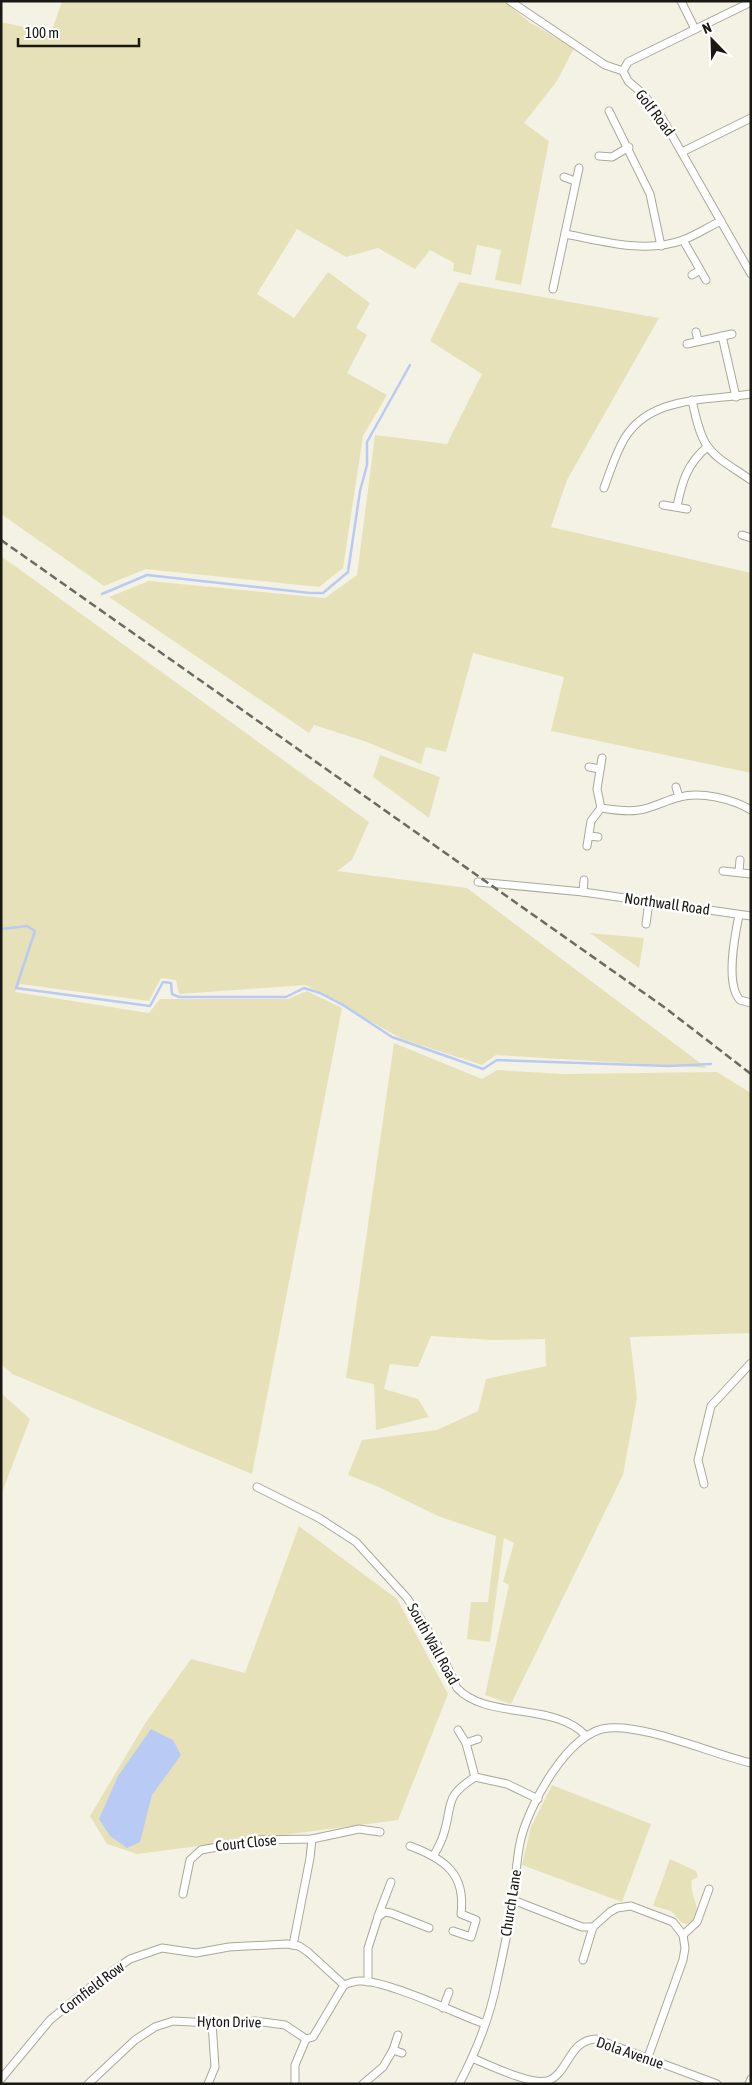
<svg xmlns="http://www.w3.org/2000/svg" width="752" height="2085" viewBox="0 0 752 2085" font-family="'Asap Condensed',sans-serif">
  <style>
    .green { fill: #e7e1ba }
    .water { fill: #b9cbf4 }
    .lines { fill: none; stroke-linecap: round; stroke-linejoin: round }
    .stream { stroke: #b9cbf4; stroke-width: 2.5 }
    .minor-casing { stroke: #aaa89b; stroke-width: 9 }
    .minor { stroke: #fff; stroke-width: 7 }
    .rail { stroke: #6b6a62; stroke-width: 2.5; stroke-dasharray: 8 4; stroke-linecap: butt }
    .labels { text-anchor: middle; stroke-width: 5; stroke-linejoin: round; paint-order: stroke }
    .street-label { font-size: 15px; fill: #191813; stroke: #fff }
  </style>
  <rect width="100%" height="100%" fill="#f4f2e4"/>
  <g class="green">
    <polygon points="62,1 504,1 529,22 574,48 557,81 524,123 549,141 521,285 495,280 501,250 477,245 471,275 453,271 454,263 430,250 415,269 378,248 346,257 297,229 257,294 294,318 328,272 370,303 356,328 367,335 347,373 387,395 363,436 343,568 319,587 146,569 104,586 1,514 1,22 51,33"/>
    <polygon points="459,282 659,318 567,480 551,527 751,573 751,773 551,731 564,677 473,653 446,752 426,747 421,764 364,741 314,725 309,733 109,597 149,581 325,598 357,575 375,435 447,444 482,374 430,341"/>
    <polygon points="1,556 369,822 352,860 337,871 467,888 707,1068 496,1055 482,1065 402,1039 306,985 179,994 176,980 161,978 149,1001 20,984 15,992 149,1013 160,999 288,999 307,991 342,1008 252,1474 12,1374 1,1364"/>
    <polygon points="380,755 440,777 429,818 373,777"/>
    <polygon points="590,933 644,938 639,968"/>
    <polygon points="394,1043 482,1079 497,1070 564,1074 717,1072 751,1093 751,1333 630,1337 637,1398 623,1475 511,1704 485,1695 509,1585 503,1582 514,1543 504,1538 490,1642 467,1639 471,1602 488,1602 496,1536 438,1516 381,1488 348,1475 362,1440 437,1430 478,1411 486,1379 546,1366 545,1339 493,1340 431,1336 418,1367 390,1364 384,1389 418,1399 429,1417 376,1430 374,1384 346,1378"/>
    <polygon points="1,1393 30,1419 1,1495"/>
    <polygon points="299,1526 397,1599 448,1694 398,1820 137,1854 107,1844 90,1816 146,1722 191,1659 245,1673"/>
    <polygon points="552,1785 651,1824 622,1902 522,1865 531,1827"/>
    <path d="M670,1859L696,1871L698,1877L692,1880C688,1896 708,1914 687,1924L682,1923L671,1911L653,1906Z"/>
  </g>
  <polygon class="water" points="151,1729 173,1740 181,1755 152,1795 140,1842 127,1848 110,1836 99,1819 118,1776"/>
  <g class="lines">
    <g class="stream">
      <polyline points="102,594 147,575 310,593 323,593 348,572 360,491 367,465 367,442 410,365"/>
      <polyline points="1,929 27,926 35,931 16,988 150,1006 163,982 171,983 172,994 179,997 286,997 304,988 320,993 343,1005 392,1037 483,1069 497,1060 668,1066 711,1064"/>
    </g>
    <g class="minor-casing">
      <g id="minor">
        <polyline points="510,1 605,65 623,71 628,81 643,94 662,118 751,274"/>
        <polyline points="681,1 695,29"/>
        <polyline points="623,71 628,62 751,2"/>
        <polyline points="609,111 650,194 661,246"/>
        <polyline points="682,152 751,118"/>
        <polyline points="599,156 612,157 629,147"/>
        <polyline points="564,177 575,181"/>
        <path d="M565,234C603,241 645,254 683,240C696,235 708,227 721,221"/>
        <polyline points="683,240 706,280"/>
        <polyline points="692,275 700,270"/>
        <polyline points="553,289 579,168"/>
        <polyline points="696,332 698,341"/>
        <polyline points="722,336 736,397"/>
        <polyline points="687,344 732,334"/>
        <path d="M692,400C703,453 708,451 751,480"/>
        <path d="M604,488C609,474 614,459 621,445C645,395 705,401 751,394"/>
        <polyline points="663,505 687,509"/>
        <path d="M677,506C682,482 687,464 707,447"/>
        <polyline points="742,535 751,538"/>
        <polyline points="589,767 600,769"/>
        <polyline points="676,787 679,797"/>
        <polyline points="601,808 597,789 602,758"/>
        <polyline points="589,836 598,837"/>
        <path d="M587,846L591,821L601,808C614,810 626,812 639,810C653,808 666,800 680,797C700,791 733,799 751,810"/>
        <polyline points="723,871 751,874"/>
        <polyline points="739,872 740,860"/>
        <polyline points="478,882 583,892 751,916"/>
        <polyline points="583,892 584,880"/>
        <path d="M739,915C735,935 725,984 740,1000L751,1003"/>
        <polyline points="646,924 649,902"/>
        <polyline points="704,1484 698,1460 711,1406 751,1363"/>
        <path d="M257,1487L319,1518L356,1542L407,1598L438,1646L457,1688C486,1720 556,1702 586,1736"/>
        <polyline points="458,1730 466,1743 478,1739"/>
        <polyline points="466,1743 475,1777"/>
        <path d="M410,1846C445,1859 466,1874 461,1914L476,1920L471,1937L453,1931"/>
        <path d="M434,1855C438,1848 442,1840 444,1833C453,1803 444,1797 475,1777L507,1784L538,1799"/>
        <polyline points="183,1894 190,1860 201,1850 256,1840 312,1839 359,1829 380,1832"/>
        <polyline points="513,1900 582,1927 593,1927"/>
        <polyline points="378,1916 391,1882"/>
        <polyline points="683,1935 697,1922 709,1889"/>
        <polyline points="293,1945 310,1858 312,1839"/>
        <polyline points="583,1960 593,1927 610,1912 617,1908 631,1906 673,1922 683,1935 685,1948 683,1960 648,2057"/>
        <polyline points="368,1982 368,1948 378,1917 385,1912 391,1913 429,1928"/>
        <polyline points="443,2008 449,1992"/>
        <polyline points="393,2050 402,2053"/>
        <path d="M472,2058C489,2065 530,2085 547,2081C569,2074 568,2040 596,2039L717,2084"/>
        <polyline points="1,2079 50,2020 93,1985 130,1959 162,1948 196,1953 229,1947 287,1944 299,1946 308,1952 344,1985"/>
        <path d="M88,2084L135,2040L155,2027L173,2021L230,2024L255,2021L285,2025L306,2039L313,2037L344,1985C349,1983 354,1981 359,1981C384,1979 457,2014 485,2024"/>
        <polyline points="208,2084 215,2067 212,2023"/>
        <polyline points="295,2084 295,2065 306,2039"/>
        <polyline points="363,2084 383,2067 393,2050 398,2035"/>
        <path d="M459,2084C476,2052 490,2017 497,1981C503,1954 509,1927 513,1900C516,1881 516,1862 520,1843C527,1808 568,1731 608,1728C645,1724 712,1754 751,1763"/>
        <polyline points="749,2084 751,2079"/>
      </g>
    </g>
    <use href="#minor" class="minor"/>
    <polyline class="rail" points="1,540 664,1007 751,1074"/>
  </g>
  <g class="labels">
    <g class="street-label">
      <text transform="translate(655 113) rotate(53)" y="5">Golf Road</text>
      <text transform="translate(667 904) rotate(8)" y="5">Northwall Road</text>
      <text transform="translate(433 1644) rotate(61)" y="5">South Wall Road</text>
      <text transform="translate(246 1843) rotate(-6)" y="5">Court Close</text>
      <text transform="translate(511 1903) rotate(-81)" y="5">Church Lane</text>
      <text transform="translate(92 1988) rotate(-37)" y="5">Cornfield Row</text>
      <text transform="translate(229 2022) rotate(1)" y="5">Hyton Drive</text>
      <text transform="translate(630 2053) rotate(19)" y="5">Dola Avenue</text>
    </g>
  </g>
  <rect width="752" height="2085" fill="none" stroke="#191813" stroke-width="5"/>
  <g transform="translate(712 40) rotate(337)" stroke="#ffffff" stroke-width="4" paint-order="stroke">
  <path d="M0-4L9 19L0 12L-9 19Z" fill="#191813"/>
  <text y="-8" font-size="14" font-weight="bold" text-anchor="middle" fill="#191813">N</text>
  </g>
  <path d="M18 38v8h121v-8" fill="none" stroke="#191813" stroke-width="2.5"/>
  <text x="25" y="38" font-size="15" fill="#191813" stroke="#ffffff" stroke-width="4" paint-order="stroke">100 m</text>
</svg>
